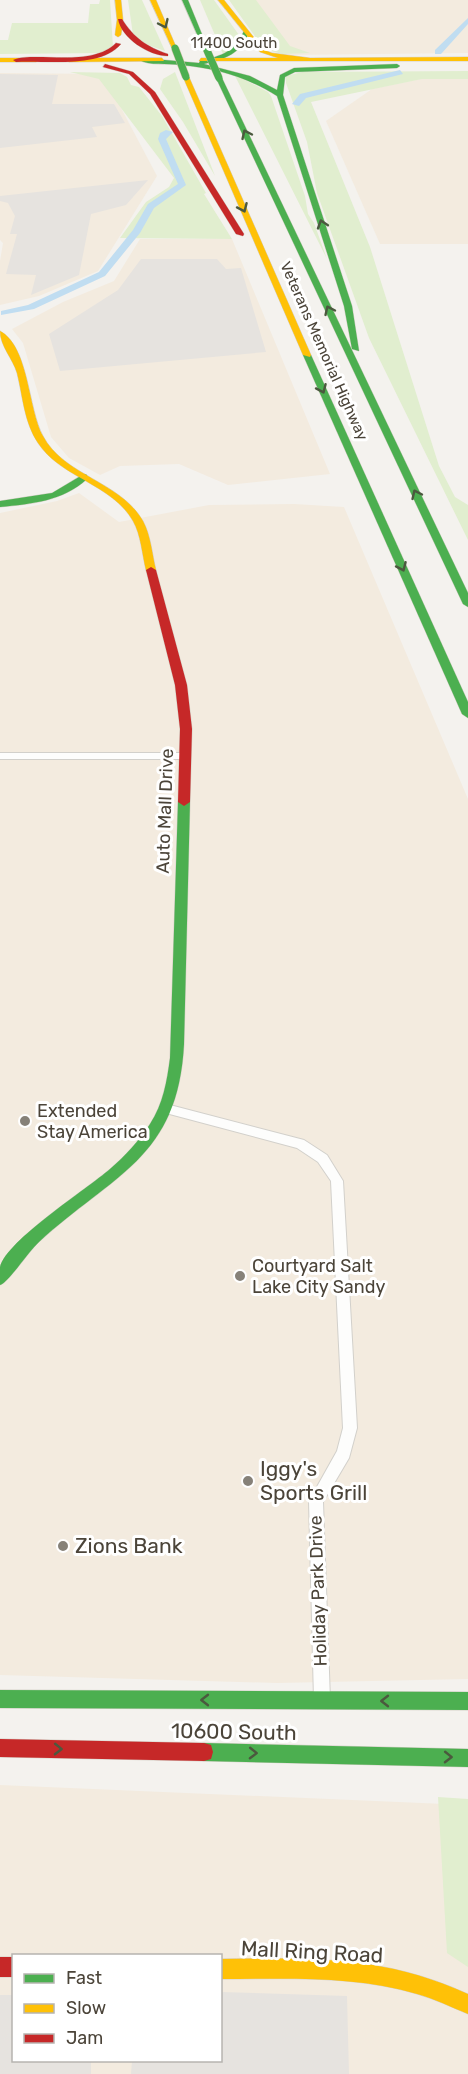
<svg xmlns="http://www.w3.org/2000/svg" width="468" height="2074" viewBox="0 0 468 2074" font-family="Rubik,sans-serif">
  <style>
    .commercial { fill: #f3ebdf; fill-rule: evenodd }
    .green { fill: #e1eecf }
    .parking { fill: #e6e3df }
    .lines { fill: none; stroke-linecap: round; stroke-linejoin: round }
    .canal { fill: #c0ddf1; fill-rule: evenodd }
    .street-casing { stroke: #d2d0cb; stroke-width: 2 }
    .fast-casing { stroke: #d3cfc5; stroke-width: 1 }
    .slow-casing { stroke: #d3cfc5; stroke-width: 1 }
    .jam-casing { stroke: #d3cfc5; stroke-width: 1 }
    .street { fill: #fdfdfc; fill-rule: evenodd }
    .fast { fill: #4caf50; fill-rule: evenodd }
    .slow { fill: #ffc107; fill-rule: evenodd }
    .jam { fill: #c62828; fill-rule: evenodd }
    .fast-bridge-casing { stroke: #ccbfa9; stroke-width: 8; stroke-linecap: butt }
    .fast-bridge { stroke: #4caf50; stroke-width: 7 }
    .oneway { stroke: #4b593e }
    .poi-dot { fill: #868178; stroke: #fff; stroke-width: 2 }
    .labels { text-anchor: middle; stroke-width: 6; stroke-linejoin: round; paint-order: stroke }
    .far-street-label { font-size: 15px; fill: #4b4439; stroke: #fff }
    .street-label { font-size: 18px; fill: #4b4439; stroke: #fff }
    .poi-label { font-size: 18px; fill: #4b4439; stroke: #fff; text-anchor: start }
    .near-poi-label { font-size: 21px; fill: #4b4439; stroke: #fff; text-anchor: start }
    .near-street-label { font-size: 21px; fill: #4b4439; stroke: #fff }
  </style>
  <rect width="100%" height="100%" fill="#f4f2ee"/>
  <g class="commercial">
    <polygon points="253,0 468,0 468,53 285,55"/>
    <polygon points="0,73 103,74 157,176 98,271 39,296 0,305 0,261 3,243 0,240"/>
    <polygon points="450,73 468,73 468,244 380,244 326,121 372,89"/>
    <polygon points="140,239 232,239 330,474 228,485 179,464 120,466 100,475 69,458 51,437 23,343 12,329 63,302 114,281"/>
    <polygon points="79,493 119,522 209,505 294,504 344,507 468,799 468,1679 277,1683 0,1675 0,513 57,501"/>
    <path d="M0,1785L468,1805V2074H0ZM14,1956H220V2060H14Z"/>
  </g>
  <g class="green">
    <polygon points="100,0 110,0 113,47 105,53 0,54 0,40 8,40 12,23 88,23 90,4 99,4"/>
    <polygon points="128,0 142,0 165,51 142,43 133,35"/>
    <polygon points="200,0 214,0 239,35 241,39 237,46 223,54"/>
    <polygon points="229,0 256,0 290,46 310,53 282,54 264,49"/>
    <polygon points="468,71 468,79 422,79 311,102 370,247 439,466 455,497 468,505 468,540 369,338 317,193 307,142 286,83 286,76 302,72"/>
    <polygon points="70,72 120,73 127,77 131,85 139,87 162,116 206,193 204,194 232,239 120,238 146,202 169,187 174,178 99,79"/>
    <polygon points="175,72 215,176 183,122 160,89 163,79"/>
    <polygon points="234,74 268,92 271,96 305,196 308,214 314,223 327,259"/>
    <polygon points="438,1797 468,1799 468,1967 447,1953"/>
  </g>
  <g class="parking">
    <polygon points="0,74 58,75 52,104 114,104 125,123 92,127 97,137 0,148"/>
    <polygon points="148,180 126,205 91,214 79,275 31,295 36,275 6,274 17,234 10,234 15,216 8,203 0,201 0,196"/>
    <polygon points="141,259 217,259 226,269 241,268 266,352 60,371 49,334 118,290"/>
    <polygon points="221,1992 347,1996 349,2074 131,2074 132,2061 220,2060"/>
    <polygon points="0,1995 13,1995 14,2060 91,2061 91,2074 0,2074"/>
  </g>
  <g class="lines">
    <g class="canal">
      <polygon points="468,18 468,24 441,54 435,54 435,50"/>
      <polygon points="400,70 403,74 306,98 299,106 292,104 300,94"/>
      <polygon points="166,130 173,132 166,139 186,185 154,208 140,233 105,276 34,309 1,315 1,311 28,305 99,272 133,230 148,204 178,184 158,139 160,133"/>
    </g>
    <g class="street-casing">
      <g id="street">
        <polygon points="0,753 185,753 190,756 185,759 0,759"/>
        <polygon points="166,1104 304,1140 327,1155 343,1181 357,1428 349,1458 323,1502 330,1700 328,1706 322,1708 316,1706 314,1700 309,1501 337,1451 343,1428 331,1181 318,1162 297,1148 162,1112 160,1109 162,1106"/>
      </g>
    </g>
    <g class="fast-casing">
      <g id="fast">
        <polygon points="182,0 188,0 208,49 203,48"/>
        <path d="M244,31L249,32C241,54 225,59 204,64L250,76L277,90L280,75L294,68L397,64L400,66L397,68L295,72L285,77L283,95L352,306L359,351L352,349L344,306L277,96C247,77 216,68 180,65C168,63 149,66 139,60L142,58L199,63L200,61C223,55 233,53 244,31Z"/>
        <polygon points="219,76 222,78 468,593 468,607 463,604 216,78"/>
        <polygon points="304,353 311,355 468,702 468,718 462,714 303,355"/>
        <path d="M84,474L87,475V479C63,501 32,504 0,507V501L52,493Z"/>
        <path d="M184,798L190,802L184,1044C178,1159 113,1174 39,1242C29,1251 8,1283 0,1285C0,1280 0,1272 0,1267C7,1240 87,1189 110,1169C125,1156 139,1141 150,1124C163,1104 167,1081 170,1058L178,802Z"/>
        <polygon points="0,1690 468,1692 468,1710 0,1708"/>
        <polygon points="204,1743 468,1749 468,1767 204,1761 197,1759 195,1752 197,1745"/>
      </g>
    </g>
    <g class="slow-casing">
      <g id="slow">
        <polygon points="115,0 121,0 123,20 121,35 118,37 115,35 117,20"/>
        <polygon points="150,0 156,0 177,49 172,48"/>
        <polygon points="218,0 224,0 264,50 272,53 310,58 468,57 468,61 199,61 201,58 278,58 260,52"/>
        <polygon points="0,58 36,58 39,60 36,62 0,62"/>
        <polygon points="162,58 164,61 69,62 66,60 69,58"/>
        <polygon points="186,75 189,77 311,355 310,357 303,355 183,77"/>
        <path d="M0,331C29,346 28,409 43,436C64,476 120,481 143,521C151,536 152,554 156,570L155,572H147L146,570C142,554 141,535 133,521C112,484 61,478 38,443C24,422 23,397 17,373C13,359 0,346 0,331Z"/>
        <path d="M220,1959C312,1958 382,1955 468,1994V2014C451,2007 435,1999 417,1994C353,1975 286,1979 220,1979Z"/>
      </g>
    </g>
    <g class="jam-casing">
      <g id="jam">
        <path d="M118,19H122C134,38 147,47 168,54V56C149,56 121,38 118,19Z"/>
        <path d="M116,43L121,44C100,69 46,60 16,62L13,60C20,57 28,57 36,57C61,57 97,62 116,43Z"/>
        <polygon points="105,64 133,72 155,92 244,234 243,236 236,234 150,94 129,74 103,67"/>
        <polygon points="151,567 156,570 187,685 192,729 190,802 184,806 178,802 180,729 175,685 146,570"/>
        <polygon points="0,1739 204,1743 211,1745 213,1752 211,1759 204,1761 0,1757"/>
        <rect x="0" y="1957" width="14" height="20"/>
      </g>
    </g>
    <use href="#street" class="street"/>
    <use href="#fast" class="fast"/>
    <use href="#slow" class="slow"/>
    <use href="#jam" class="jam"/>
    <g class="fast-bridge-casing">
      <g id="fast-bridge">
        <polyline points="175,48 186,77"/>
        <polyline points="206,48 219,78"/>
      </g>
    </g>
    <use href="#fast-bridge" class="fast-bridge"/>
  </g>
  <defs><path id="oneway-chevron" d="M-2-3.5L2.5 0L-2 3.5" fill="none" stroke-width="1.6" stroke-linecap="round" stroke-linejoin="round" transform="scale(1.5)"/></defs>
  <g class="oneway">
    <use href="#oneway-chevron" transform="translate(164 24) rotate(65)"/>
    <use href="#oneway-chevron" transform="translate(246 134) rotate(-115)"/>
    <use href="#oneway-chevron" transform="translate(243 208) rotate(66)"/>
    <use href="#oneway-chevron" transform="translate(322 224) rotate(-108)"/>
    <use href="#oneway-chevron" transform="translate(329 310) rotate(-115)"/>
    <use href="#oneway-chevron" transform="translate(322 389) rotate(66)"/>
    <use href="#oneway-chevron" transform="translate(416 494) rotate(-115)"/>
    <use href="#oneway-chevron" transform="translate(402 567) rotate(66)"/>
    <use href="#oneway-chevron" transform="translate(205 1700) rotate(-180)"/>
    <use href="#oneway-chevron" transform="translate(385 1701) rotate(-180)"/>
    <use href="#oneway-chevron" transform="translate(58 1749) rotate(1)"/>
    <use href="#oneway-chevron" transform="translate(253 1753) rotate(1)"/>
    <use href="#oneway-chevron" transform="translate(448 1757) rotate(1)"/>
  </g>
  <g class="poi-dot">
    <circle cx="25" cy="1121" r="6"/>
    <circle cx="240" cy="1276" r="6"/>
    <circle cx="248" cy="1481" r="6"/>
    <circle cx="63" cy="1546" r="6"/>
  </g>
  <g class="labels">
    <g class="far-street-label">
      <text x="234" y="48">11400 South</text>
      <text transform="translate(324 351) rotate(66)" y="5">Veterans Memorial Highway</text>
    </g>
    <g class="street-label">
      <text transform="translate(165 811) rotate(-88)" y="6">Auto Mall Drive</text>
      <text transform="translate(318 1591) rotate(-92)" y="6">Holiday Park Drive</text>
    </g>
    <g class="poi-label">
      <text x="37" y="1117">Extended<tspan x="37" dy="21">Stay America</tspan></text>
      <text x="252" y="1272">Courtyard Salt<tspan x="252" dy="21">Lake City Sandy</tspan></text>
    </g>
    <g class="near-poi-label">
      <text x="260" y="1476">Iggy's<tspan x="260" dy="24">Sports Grill</tspan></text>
      <text x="75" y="1553">Zions Bank</text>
    </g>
    <g class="near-street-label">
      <text transform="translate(234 1732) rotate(1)" y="7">10600 South</text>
      <text transform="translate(312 1952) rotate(3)" y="7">Mall Ring Road</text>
    </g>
  </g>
  <rect x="12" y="1954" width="210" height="108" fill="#ffffff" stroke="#b7b4b0" stroke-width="1.5"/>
  <rect x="24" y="1974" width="30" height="9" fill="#4caf50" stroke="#b7b4b0" stroke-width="1.5"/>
  <text x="66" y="1984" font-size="18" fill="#4b4439">Fast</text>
  <rect x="24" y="2004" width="30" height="9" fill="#ffc107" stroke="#b7b4b0" stroke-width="1.5"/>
  <text x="66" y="2014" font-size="18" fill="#4b4439">Slow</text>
  <rect x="24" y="2034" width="30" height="9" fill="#c62828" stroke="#b7b4b0" stroke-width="1.5"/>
  <text x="66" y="2044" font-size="18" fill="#4b4439">Jam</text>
</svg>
